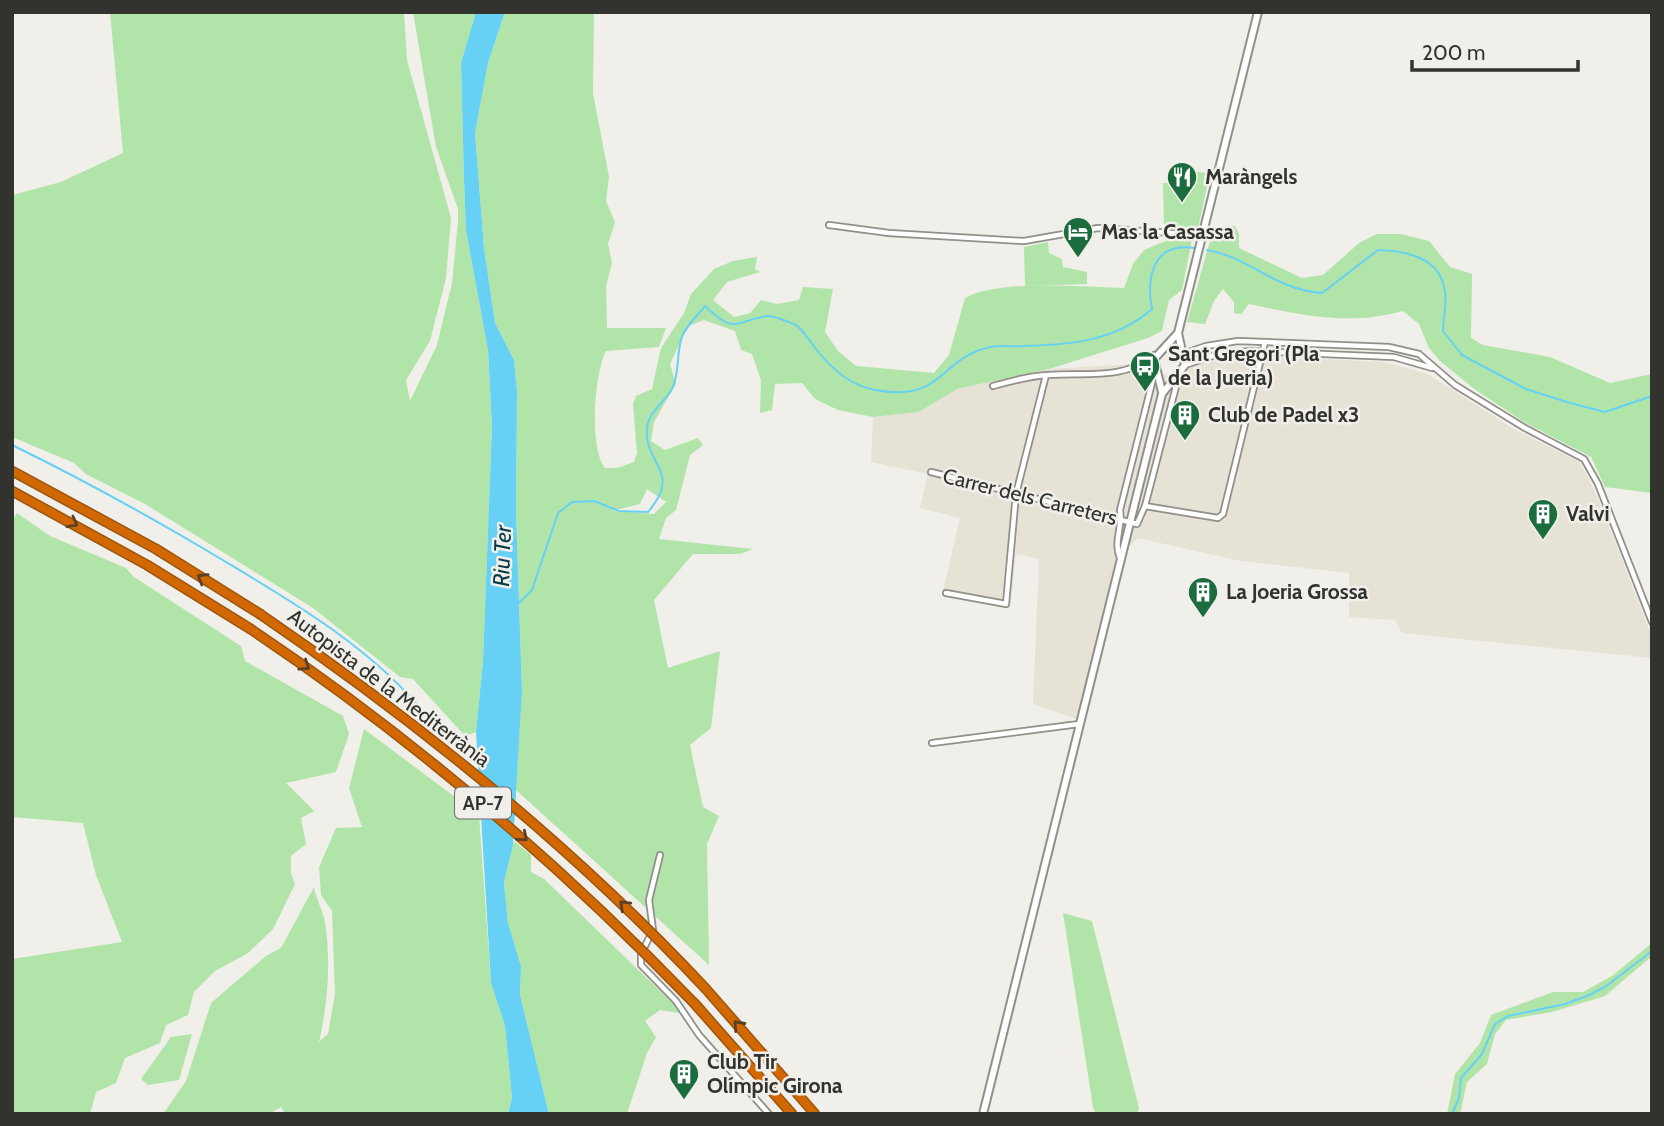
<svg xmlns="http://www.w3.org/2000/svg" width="1664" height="1126" viewBox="0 0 1664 1126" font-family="Cabin,sans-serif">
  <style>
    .built { fill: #e7e2d6 }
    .green { fill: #b1e4a8; fill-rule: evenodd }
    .water { fill: #66d1f4 }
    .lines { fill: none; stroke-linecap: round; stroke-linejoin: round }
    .stream { stroke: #66d1f4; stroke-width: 2 }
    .street-casing { stroke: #918f8a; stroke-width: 8 }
    .secondary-casing { stroke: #918f8a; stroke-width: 10 }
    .highway-casing { stroke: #9a5511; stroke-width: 11 }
    .street { stroke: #fff; stroke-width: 4.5 }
    .secondary { stroke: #fff; stroke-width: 6 }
    .highway { stroke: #d26801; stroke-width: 8 }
    .highway-bridge-casing { stroke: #9a5511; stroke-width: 11; stroke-linecap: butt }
    .highway-bridge { stroke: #d26801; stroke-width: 8 }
    .oneway { stroke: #5a4024 }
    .labels { text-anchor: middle; stroke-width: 5; stroke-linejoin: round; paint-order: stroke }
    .shield { fill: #f1efe9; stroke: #6b6b67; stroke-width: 2 }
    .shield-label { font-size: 19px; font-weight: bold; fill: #32322f }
    .poi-label { font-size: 21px; font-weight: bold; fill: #32322f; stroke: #f1efe9; text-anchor: start }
    .street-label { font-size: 21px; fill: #32322f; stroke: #f1efe9 }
    .water-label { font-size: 23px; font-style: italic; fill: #083b49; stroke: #f1efe9 }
  </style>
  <rect width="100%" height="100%" fill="#f1efe9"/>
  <polygon class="built" points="1246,355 1383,362 1426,373 1514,429 1580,462 1598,498 1652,637 1652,658 1402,633 1395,620 1349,617 1349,573 1241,561 1138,538 1116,559 1077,719 1033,704 1039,559 1016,554 1010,608 942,595 960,518 920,508 928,474 871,462 873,417 919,412 957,389 1049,369 1150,363 1162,374 1183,377 1190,366 1215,358"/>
  <g class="green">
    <polygon points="110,12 404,12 407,60 451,218 446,278 430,341 406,380 410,401 437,345 452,283 458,222 458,209 436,147 413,12 476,12 461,63 464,180 466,230 488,350 492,426 483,661 476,732 465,736 413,679 400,677 313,608 145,504 86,474 74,463 12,437 12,195 61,182 123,153"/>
    <path d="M505,12H594L593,93L609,177L606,201L615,222L608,244L612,263L606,286L607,328H666L659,347L606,351C594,374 589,448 605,468H617L634,462L637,453L633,404L636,396L652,389L661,348L684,313L691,294L714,269L733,261L757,257L755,269L760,272L727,282L713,300L734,317L750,313L761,300L777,304L799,300L803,287L833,289L825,332L838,351L856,366L934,373L949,355L965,298C999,279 1083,287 1124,288L1133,264L1144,250L1185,233L1192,240L1182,290L1169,300L1162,331L1148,338L1049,369L957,389L919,412L873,417L838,410L815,399L802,383L775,384L772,410L760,413L761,380L752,354L741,350L735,331L704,320L688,326L670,364L676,384L654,422L651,441L665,450L698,438L703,445L690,455L676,510L666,518L659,539L753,549L740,554H693L654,600L668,668L720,651L711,728L690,745L703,807L719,816L707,844L709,965L516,790L522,691L516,511L517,391L514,360L495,323L484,248L475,133L488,63ZM647,489L666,502L654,514L612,511L640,504Z"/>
    <polygon points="1197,172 1210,173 1198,228 1164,227 1163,183 1195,182"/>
    <path d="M1235,226L1239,234V248L1302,278L1323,275L1359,243L1377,234H1401L1429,241L1450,267L1472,274L1471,338L1483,345L1550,357L1610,383L1652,374V493L1605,487L1591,457L1524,422L1473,388L1440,361L1429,348L1419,324L1403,311C1350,326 1301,315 1249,304L1241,314L1234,313V302L1223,289L1214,301L1205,324L1187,322L1214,227Z"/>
    <polygon points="1048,242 1049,253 1062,259 1063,267 1087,272 1087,284 1025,286 1024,247"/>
    <polygon points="17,513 50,536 126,568 134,577 241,646 245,661 343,716 349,734 336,772 286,783 314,811 301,818 306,844 291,856 291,873 295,884 273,929 248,953 215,971 194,992 188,1015 166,1025 160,1043 125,1058 116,1083 96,1092 90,1114 12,1114 12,959 122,942 96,875 83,823 12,817 12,521"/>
    <path d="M364,729L479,815L491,983L505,1026L512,1098L508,1114H285L281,1107L269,1114H163L186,1081L211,1003L266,956L281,948L314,887C316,900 323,910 325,922C331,961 328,1004 319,1042L328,1034L335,994L332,911L321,895L319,867L336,828L362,827L349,788Z"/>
    <polygon points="514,841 531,855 531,872 544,879 684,1014 660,1010 645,1021 656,1037 647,1053 627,1114 549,1114 520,995 521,966 508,923 504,882"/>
    <polygon points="1063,913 1092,921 1139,1108 1137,1114 1096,1114 1093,1107"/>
    <polygon points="1652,943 1652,956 1605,996 1552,1012 1506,1020 1495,1034 1487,1064 1467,1082 1460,1114 1447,1114 1455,1074 1480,1043 1491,1015 1553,992 1583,992 1612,976"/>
    <polygon points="192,1034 179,1080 148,1085 141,1079 171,1037"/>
  </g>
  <polygon class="water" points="476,12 505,12 488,63 475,133 484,248 495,323 514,360 517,391 516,511 522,691 513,845 504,882 508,923 521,966 520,995 549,1114 508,1114 512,1098 505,1026 491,983 476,732 483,661 492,426 488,350 466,230 464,180 461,63"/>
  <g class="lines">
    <g class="stream">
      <path d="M1207,250C1249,257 1275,290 1322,293L1378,250C1406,251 1441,257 1445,292C1447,304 1443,319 1443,331L1462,355L1526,389L1570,403L1605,412L1652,396"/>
      <path d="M12,445C86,481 156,520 226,562C298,605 374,650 427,716"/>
      <path d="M517,605L532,590L558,513L572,502L594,501L619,511L648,512C683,472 644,464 647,429C648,412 664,403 672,389C680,374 676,352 682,337C686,326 698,315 705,306C735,334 732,323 766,316C773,315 784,320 791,323C802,326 809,341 816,349C830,367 849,384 871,389C945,405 938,357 991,347C1001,345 1013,347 1023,346C1070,345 1116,341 1152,309C1146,277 1153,242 1194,248"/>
      <polyline points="1452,1114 1459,1098 1461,1078 1482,1054 1495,1024 1508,1016 1565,1004 1587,996 1605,987 1652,951"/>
    </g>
    <g class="street-casing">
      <g id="street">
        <polyline points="829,225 889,233 1024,241 1098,228 1201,235"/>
        <polyline points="1183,354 1206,346 1238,341 1389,347 1419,354 1455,385 1525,428 1584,459 1598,484 1652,622"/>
        <polyline points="1185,365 1218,354 1251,351 1394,357 1432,368"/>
        <polyline points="1139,366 1155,369"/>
        <path d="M993,386C1011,381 1029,376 1048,375C1085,372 1123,381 1154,355"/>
        <polyline points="931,472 1137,524 1145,506 1179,375"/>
        <polyline points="1145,506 1218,518 1223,514 1265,342"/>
        <path d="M1120,558C1113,542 1123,527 1120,510L1155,371"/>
        <polyline points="946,593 1006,604 1016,494 1046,375"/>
        <polyline points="932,743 1079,724"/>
        <polyline points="660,855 649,900 653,930 641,954 641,965 676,1001 699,1035 769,1114"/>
      </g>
    </g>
    <g class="secondary-casing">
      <g id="secondary">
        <polyline points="1162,392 1154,359 1177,334"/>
        <polyline points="983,1114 1162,394 1185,365 1178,333 1258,12"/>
      </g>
    </g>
    <g class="highway-casing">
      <g id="highway">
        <polyline points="12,471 156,549 260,614"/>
        <polyline points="12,491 147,565 249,628"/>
        <polyline points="706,989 815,1114"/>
        <polyline points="695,1004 792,1114"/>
      </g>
    </g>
    <use href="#street" class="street"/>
    <use href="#secondary" class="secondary"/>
    <use href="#highway" class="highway"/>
    <g class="highway-bridge-casing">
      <g id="highway-bridge">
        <path d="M260,614C421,724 572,846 706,989"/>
        <path d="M249,628C412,737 559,863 695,1004"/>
      </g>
    </g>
    <use href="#highway-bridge" class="highway-bridge"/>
  </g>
  <defs><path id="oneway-chevron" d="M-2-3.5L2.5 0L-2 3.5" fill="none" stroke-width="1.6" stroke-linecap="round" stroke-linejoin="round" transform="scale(1.75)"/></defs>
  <g class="oneway">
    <use href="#oneway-chevron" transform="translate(73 523) rotate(29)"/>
    <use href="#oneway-chevron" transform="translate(202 578) rotate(-149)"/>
    <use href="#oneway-chevron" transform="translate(305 666) rotate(34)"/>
    <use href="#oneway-chevron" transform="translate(523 837) rotate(41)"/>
    <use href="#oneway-chevron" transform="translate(624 905) rotate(-136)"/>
    <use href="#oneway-chevron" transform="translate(738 1025) rotate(-132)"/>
  </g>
  <defs>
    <g id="restaurant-pin" transform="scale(1.575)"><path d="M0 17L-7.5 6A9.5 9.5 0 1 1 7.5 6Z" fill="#1b6d3e" stroke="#f1efe9"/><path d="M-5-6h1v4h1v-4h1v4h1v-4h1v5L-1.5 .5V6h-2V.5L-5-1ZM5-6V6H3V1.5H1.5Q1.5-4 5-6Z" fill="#fff"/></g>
    <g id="hotel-pin" transform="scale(1.575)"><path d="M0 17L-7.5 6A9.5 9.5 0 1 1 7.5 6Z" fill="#1b6d3e" stroke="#f1efe9"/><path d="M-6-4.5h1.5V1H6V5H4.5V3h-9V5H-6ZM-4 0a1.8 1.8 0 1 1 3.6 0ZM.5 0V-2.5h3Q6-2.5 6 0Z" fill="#fff"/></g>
    <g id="bus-pin" transform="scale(1.575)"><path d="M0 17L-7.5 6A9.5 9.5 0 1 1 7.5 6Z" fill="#1b6d3e" stroke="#f1efe9"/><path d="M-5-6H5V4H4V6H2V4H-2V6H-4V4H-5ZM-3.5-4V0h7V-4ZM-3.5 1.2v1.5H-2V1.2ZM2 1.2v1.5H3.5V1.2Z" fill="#fff"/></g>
    <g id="building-pin" transform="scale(1.575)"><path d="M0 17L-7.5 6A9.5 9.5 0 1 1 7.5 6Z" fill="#1b6d3e" stroke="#f1efe9"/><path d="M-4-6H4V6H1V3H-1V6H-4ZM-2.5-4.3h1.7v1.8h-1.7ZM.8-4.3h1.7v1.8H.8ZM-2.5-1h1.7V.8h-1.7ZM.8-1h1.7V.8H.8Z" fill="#fff"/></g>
  </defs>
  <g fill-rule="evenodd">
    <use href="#restaurant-pin" x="1182" y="177"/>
    <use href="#hotel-pin" x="1078" y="232"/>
    <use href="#bus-pin" x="1145" y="366"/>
    <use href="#building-pin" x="1185" y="415"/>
    <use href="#building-pin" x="1543" y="514"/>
    <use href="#building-pin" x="1203" y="592"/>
    <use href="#building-pin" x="684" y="1074"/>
  </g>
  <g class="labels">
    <rect class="shield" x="455" y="787.5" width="56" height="31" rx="5"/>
    <g class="shield-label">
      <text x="483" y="810">AP-7</text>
    </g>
    <g class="poi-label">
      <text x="1205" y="184">Maràngels</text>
      <text x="1101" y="239">Mas la Casassa</text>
      <text x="1168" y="361">Sant Gregori (Pla<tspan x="1168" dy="24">de la Jueria)</tspan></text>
      <text x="1208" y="422">Club de Padel x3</text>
      <text x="1566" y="521">Valvi</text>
      <text x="1226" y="599">La Joeria Grossa</text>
      <text x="707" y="1069">Club Tir<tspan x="707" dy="24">Olímpic Girona</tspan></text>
    </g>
    <g class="street-label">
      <text transform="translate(1030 497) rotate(14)" y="7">Carrer dels Carreters</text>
      <text transform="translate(389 688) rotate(37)" y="7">Autopista de la Mediterrània</text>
    </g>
    <g class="water-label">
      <text transform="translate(502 556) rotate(-88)" y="8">Riu Ter</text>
    </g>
  </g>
  <rect width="1664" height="1126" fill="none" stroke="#32322f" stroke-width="28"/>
  <path d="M1412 60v10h166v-10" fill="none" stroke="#32322f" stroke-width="3.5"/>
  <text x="1422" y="60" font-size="21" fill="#32322f" stroke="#f1efe9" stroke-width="5" paint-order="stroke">200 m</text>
</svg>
